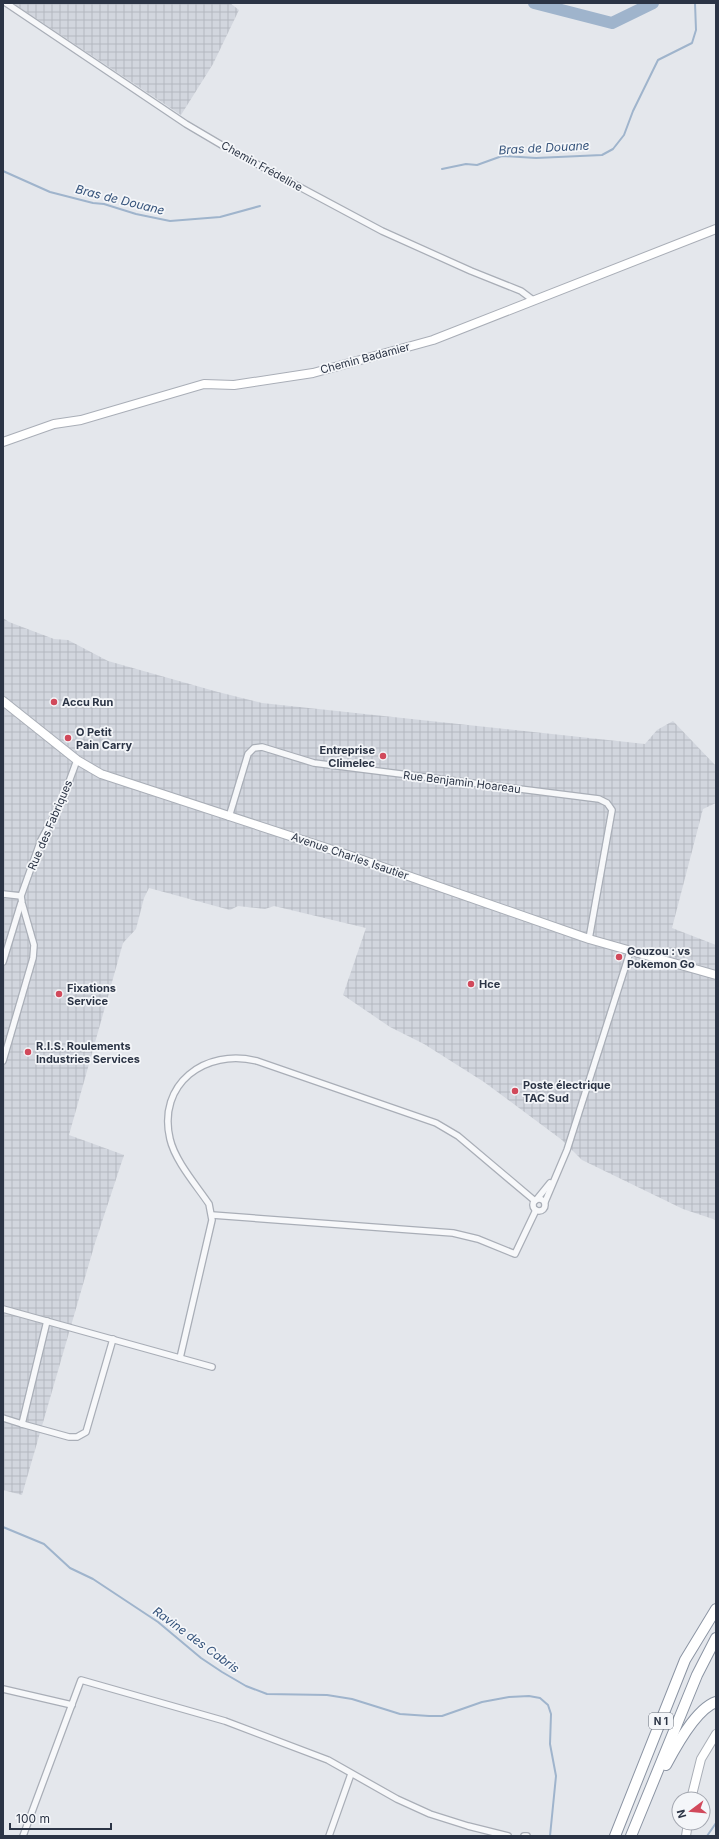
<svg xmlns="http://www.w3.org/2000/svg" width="719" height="1839" viewBox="0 0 719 1839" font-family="Inter,sans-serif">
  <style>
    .industrial { fill: url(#industrial-grid) }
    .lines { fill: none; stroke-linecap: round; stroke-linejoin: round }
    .stream { stroke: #9fb4cc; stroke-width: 2 }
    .river { stroke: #9fb4cc; stroke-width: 12 }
    .street-casing { stroke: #a9aeb7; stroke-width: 8 }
    .secondary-casing { stroke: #a9aeb7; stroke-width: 10 }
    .highway-casing { stroke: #8b94a3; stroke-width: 12 }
    .street { stroke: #f7f8fa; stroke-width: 5.5 }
    .secondary { stroke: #fff; stroke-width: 8 }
    .highway { stroke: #fff; stroke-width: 10 }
    .poi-dot { fill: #d1495b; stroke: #f4f6f9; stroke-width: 1.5 }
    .labels { text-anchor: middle; stroke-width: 3.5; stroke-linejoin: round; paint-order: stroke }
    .shield { fill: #f4f6f9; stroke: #676e7b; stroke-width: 1 }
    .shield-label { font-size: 10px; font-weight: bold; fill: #2b3445 }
    .street-label { font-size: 11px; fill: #2b3445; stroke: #f4f6f9 }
    .poi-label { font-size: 11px; font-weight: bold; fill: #2b3445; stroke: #f4f6f9; text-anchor: start }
    .water-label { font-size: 12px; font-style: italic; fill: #34527a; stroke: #f4f6f9 }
  </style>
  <defs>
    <pattern id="industrial-grid" width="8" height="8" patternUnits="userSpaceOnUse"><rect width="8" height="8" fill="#d2d6de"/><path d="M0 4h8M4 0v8" fill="none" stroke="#b4b8c0"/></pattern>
  </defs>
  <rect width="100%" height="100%" fill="#e4e7ec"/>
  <g class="industrial">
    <polygon points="13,3 230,3 239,10 213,64 181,115"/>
    <polygon points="3,618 9,622 54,639 68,640 108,661 218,692 262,703 645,744 657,730 673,721 716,766 716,803 703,809 672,928 716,945 716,1220 683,1209 582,1160 562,1140 484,1082 424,1044 390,1027 343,995 366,928 274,906 265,909 238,906 230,910 149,888 144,898 136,929 123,943 69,1135 124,1155 95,1243 22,1495 3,1490"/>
  </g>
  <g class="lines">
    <g class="stream">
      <polyline points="442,169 466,164 477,165 502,156 536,158 602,155 613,149 624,135 633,111 658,60 692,43 696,30 695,3"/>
      <polyline points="3,171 50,192 93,203 104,204 136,214 170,221 220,217 260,206"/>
      <polyline points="3,1527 44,1544 70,1568 93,1579 158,1622 201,1658 222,1672 246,1686 267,1694 327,1695 352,1699 400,1714 429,1716 442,1716 482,1702 509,1697 529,1696 540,1698 548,1705 551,1714 550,1744 556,1776 550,1836"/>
      <polyline points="707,1836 716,1823"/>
    </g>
    <polyline class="river" points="534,3 612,23 653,3"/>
    <g class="street-casing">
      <g id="street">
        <polyline points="6,3 186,124 225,147 382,231 471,271 521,291 533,300"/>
        <polyline points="229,817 248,754 254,748 262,747 314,763 599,799 607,803 612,810 589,939"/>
        <polyline points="3,894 21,896"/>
        <polyline points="3,962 21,903"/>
        <polyline points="3,1061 33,958 34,945 22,903 21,896 41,840 62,801 77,760"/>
        <polyline points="537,1199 550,1183"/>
        <circle cx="539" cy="1205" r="6"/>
        <polyline points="545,1202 567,1150 630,952"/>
        <polyline points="212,1215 453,1233 478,1239 515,1254 536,1210"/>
        <polyline points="3,1309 212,1367"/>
        <path d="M180,1358L212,1220L209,1204C197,1186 175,1161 170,1139C157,1084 205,1048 257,1061L436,1123L458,1136L535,1201"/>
        <polyline points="3,1418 22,1424 47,1321"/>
        <polyline points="22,1424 69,1437 77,1437 86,1432 113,1339"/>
        <polyline points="3,1689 72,1705"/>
        <polyline points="23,1836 81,1680 225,1721 328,1760 397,1799 430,1814 468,1826 508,1836"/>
        <polyline points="329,1836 351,1774"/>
        <polyline points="524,1836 527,1836"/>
      </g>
    </g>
    <g class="secondary-casing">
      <g id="secondary">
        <polyline points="3,442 54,424 81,420 204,384 234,385 313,373 433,340 716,229"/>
        <polyline points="3,701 77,760 101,774 351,856 589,939 716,975"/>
        <polyline points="691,1799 701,1759 716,1734"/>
        <polyline points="686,1836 688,1823"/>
      </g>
    </g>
    <g class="highway-casing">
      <g id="highway">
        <path d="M666,1765C676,1746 696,1709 716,1702"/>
        <polyline points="615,1836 685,1660 716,1609"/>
        <polyline points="631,1836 697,1675 716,1638"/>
      </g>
    </g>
    <use href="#street" class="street"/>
    <use href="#secondary" class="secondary"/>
    <use href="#highway" class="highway"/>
  </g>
  <g class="poi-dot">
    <circle cx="54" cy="702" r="4"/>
    <circle cx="68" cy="738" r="4"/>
    <circle cx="383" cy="756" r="4"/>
    <circle cx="619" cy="957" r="4"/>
    <circle cx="471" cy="984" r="4"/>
    <circle cx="59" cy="994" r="4"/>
    <circle cx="28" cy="1052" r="4"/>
    <circle cx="515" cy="1091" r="4"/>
  </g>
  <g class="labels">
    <rect class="shield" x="649" y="1713" width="24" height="16" rx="3"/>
    <g class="shield-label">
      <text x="661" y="1725">N 1</text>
    </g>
    <g class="street-label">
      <text transform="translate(262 166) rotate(29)" y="4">Chemin Frédeline</text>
      <text transform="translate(365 358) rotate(-15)" y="4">Chemin Badamier</text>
      <text transform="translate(462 782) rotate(7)" y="4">Rue Benjamin Hoareau</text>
      <text transform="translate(50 825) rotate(-67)" y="4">Rue des Fabriques</text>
      <text transform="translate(350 856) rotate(19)" y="4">Avenue Charles Isautier</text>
    </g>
    <g class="poi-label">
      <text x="62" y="706">Accu Run</text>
      <text x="76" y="736">O Petit<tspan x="76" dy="13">Pain Carry</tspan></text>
      <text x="375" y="754" text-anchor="end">Entreprise<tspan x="375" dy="13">Climelec</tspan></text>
      <text x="627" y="955">Gouzou : vs<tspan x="627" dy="13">Pokemon Go</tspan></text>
      <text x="479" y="988">Hce</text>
      <text x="67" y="992">Fixations<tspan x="67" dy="13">Service</tspan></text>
      <text x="36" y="1050">R.I.S. Roulements<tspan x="36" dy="13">Industries Services</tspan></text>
      <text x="523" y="1089">Poste électrique<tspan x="523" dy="13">TAC Sud</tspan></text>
    </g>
    <g class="water-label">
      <text transform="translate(544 148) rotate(-3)" y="4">Bras de Douane</text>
      <text transform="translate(120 200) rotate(14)" y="4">Bras de Douane</text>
      <text transform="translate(196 1640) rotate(36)" y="4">Ravine des Cabris</text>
    </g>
  </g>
  <rect width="719" height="1839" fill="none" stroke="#2b3445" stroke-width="8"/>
  <g transform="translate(691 1811) rotate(254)"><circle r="19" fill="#f4f6f9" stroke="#a4a8b1"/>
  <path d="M0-3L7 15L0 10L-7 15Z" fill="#d1495b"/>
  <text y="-6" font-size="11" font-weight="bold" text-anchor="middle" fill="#2b3445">N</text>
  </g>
  <path d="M10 1823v6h101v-6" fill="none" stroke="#2b3445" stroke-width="2"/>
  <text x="16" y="1823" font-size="12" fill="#2b3445" stroke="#f4f6f9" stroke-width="3" paint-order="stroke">100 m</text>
</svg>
